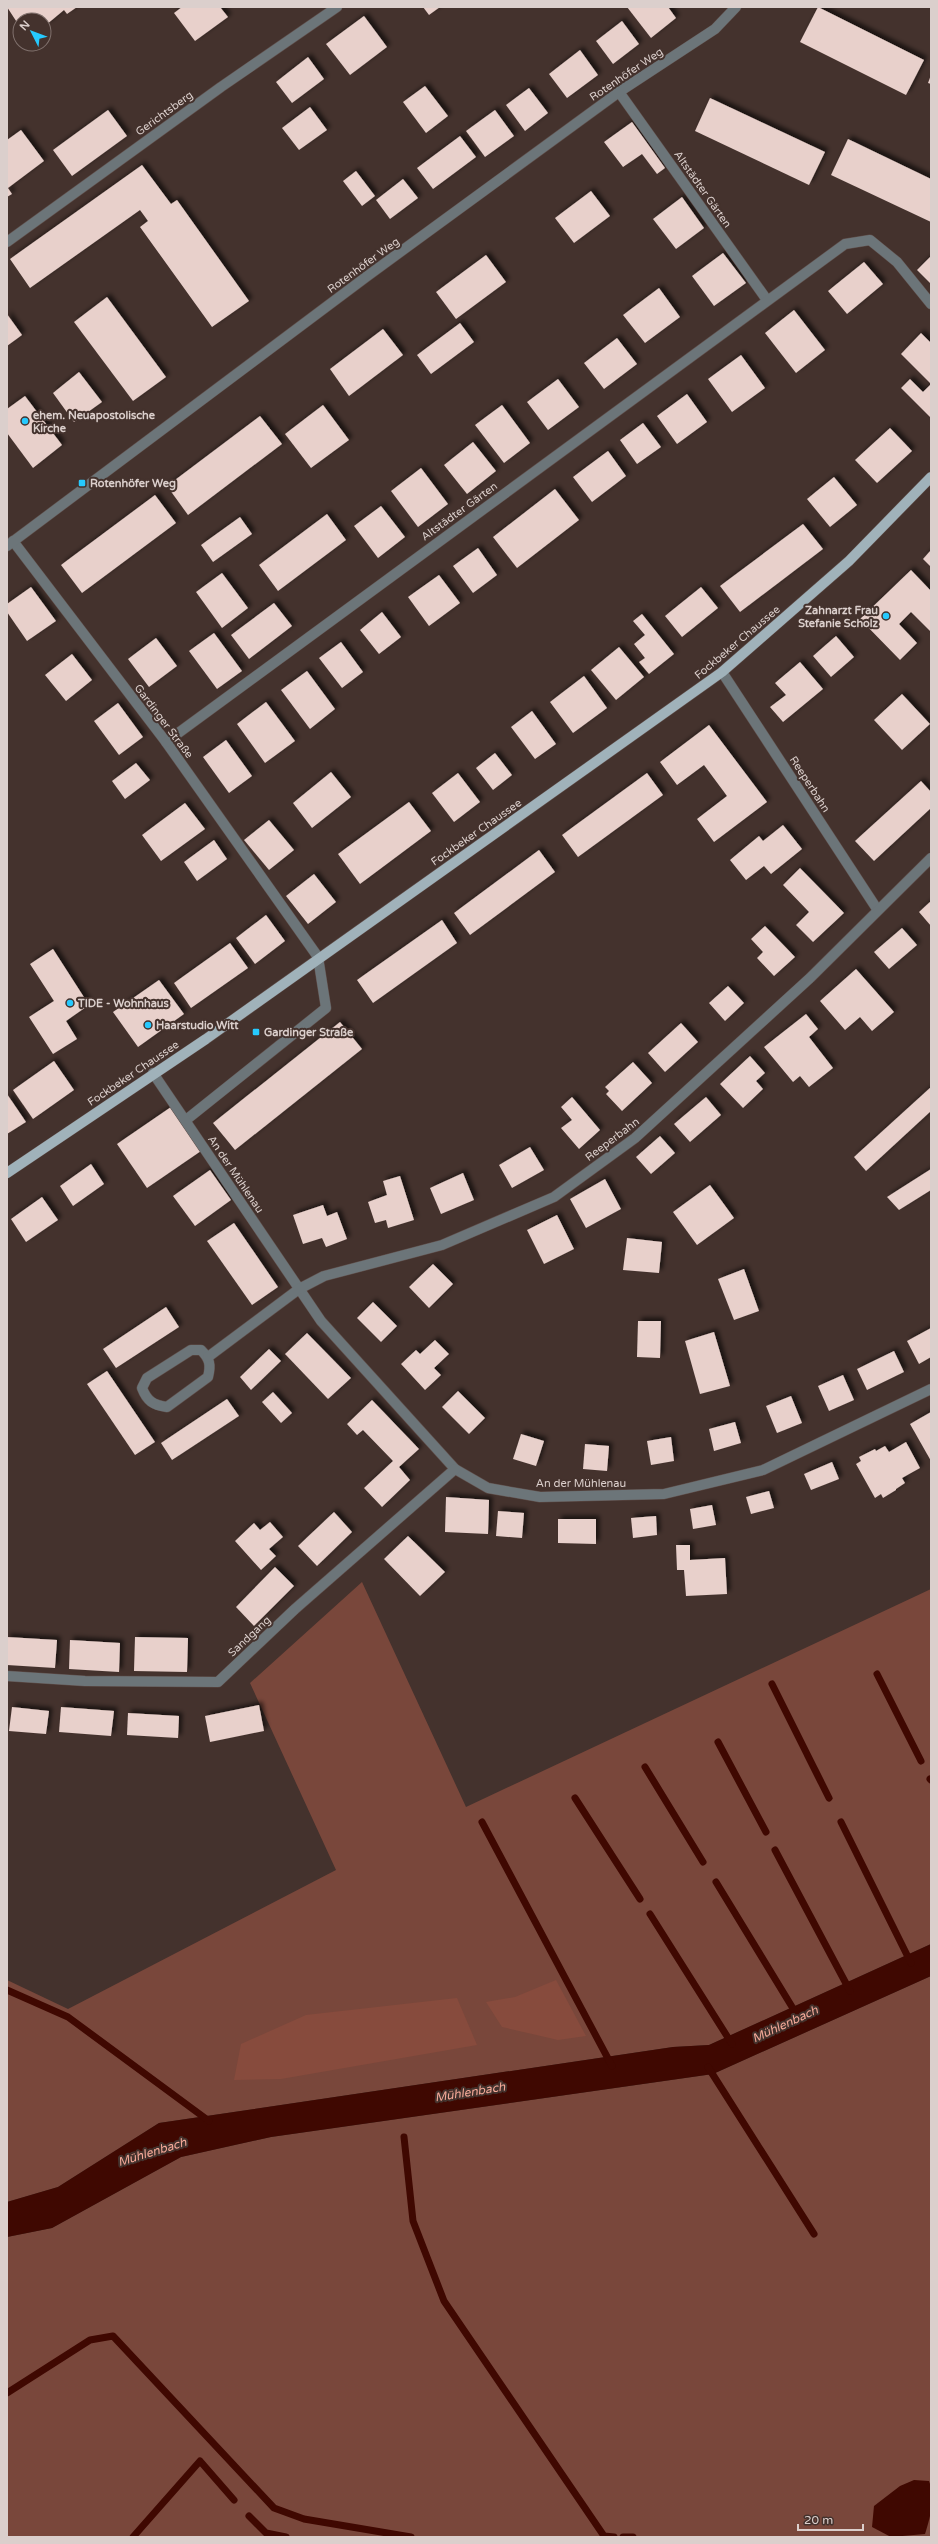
<svg xmlns="http://www.w3.org/2000/svg" width="938" height="2544" viewBox="0 0 938 2544" font-family="'Varela Round',sans-serif">
  <style>
    .green { fill: #79473b }
    .forest { fill: #874b3d }
    .water { fill: #3f0801 }
    .lines { fill: none; stroke-linecap: round; stroke-linejoin: round }
    .stream { stroke: #3f0801; stroke-width: 7 }
    .building { fill: #e8d0cb; filter: url(#shadow) }
    .minor-casing { stroke: #5f4e4a; stroke-width: 11 }
    .major-casing { stroke: #5f4e4a; stroke-width: 11 }
    .minor { stroke: #6c7579; stroke-width: 10 }
    .major { stroke: #a0b2ba; stroke-width: 10 }
    .poi-dot { fill: #26c9fe; stroke: #44322d; stroke-width: 1.5 }
    .labels { text-anchor: middle; stroke-width: 4; stroke-linejoin: round; paint-order: stroke }
    .street-label { font-size: 11px; fill: #dbcfcc; stroke: #44322d }
    .poi-label { font-size: 11px; font-weight: bold; fill: #dbcfcc; stroke: #44322d; text-anchor: start }
    .water-label { font-size: 12px; font-style: italic; fill: #f6aa99; stroke: #44322d }
  </style>
  <defs>
    <filter id="shadow"><feDropShadow dx="3.5" dy="-3.5" stdDeviation="2" flood-color="#0009"/></filter>
  </defs>
  <rect width="100%" height="100%" fill="#44322d"/>
  <g class="green">
    <polygon points="362,1582 466,1807 931,1589 931,1944 709,2045 673,2047 159,2123 58,2187 7,2202 7,1980 68,2009 336,1870 250,1683"/>
    <polygon points="931,1976 931,2537 7,2537 7,2237 52,2228 181,2157 271,2137 713,2074"/>
  </g>
  <g class="forest">
    <polygon points="556,1980 586,2036 558,2040 502,2027 486,2002 515,1997"/>
    <polygon points="457,1998 477,2045 281,2079 234,2080 241,2044 306,2015"/>
  </g>
  <g class="water">
    <polygon points="931,1944 931,1976 713,2074 271,2137 181,2157 52,2228 7,2237 7,2202 58,2187 159,2123 673,2047 709,2045"/>
    <path d="M914,2480L929,2481C936,2498 930,2518 925,2534L891,2537L872,2527L874,2506L900,2486Z"/>
  </g>
  <g class="lines">
    <g class="stream">
      <polyline points="877,1674 921,1761"/>
      <polyline points="772,1684 829,1798"/>
      <polyline points="718,1742 766,1832"/>
      <polyline points="645,1767 703,1862"/>
      <polyline points="930,1779 931,1780"/>
      <polyline points="575,1798 640,1899"/>
      <polyline points="482,1822 612,2066"/>
      <polyline points="841,1822 911,1963"/>
      <polyline points="775,1850 850,1991"/>
      <polyline points="716,1882 797,2015"/>
      <polyline points="650,1914 732,2044"/>
      <polyline points="7,1990 68,2017 209,2121"/>
      <polyline points="708,2067 814,2234"/>
      <polyline points="404,2137 413,2221 444,2301 604,2536 614,2537"/>
      <polyline points="7,2393 90,2340 113,2336 274,2508 304,2519 411,2537"/>
      <polyline points="249,2516 266,2533 286,2537"/>
      <polyline points="133,2537 200,2461 234,2500"/>
      <polyline points="623,2537 633,2537"/>
    </g>
  </g>
  <g class="building">
    <polygon points="7,7 77,7 67,14 64,10 46,25 41,18 20,20 20,27"/>
    <polygon points="182,7 220,7 228,17 195,41 174,13"/>
    <polygon points="423,7 440,7 429,15"/>
    <polygon points="627,7 668,7 676,18 651,38"/>
    <polygon points="818,7 924,60 906,95 800,42"/>
    <polygon points="364,16 387,47 350,75 326,44"/>
    <polygon points="622,21 639,44 613,64 596,41"/>
    <polygon points="580,50 598,75 567,98 549,74"/>
    <polygon points="308,57 324,79 292,103 276,82"/>
    <polygon points="931,75 931,84 928,83"/>
    <polygon points="425,86 448,116 426,133 403,102"/>
    <polygon points="529,88 548,113 525,131 506,105"/>
    <polygon points="710,98 825,152 809,185 695,131"/>
    <polygon points="310,107 327,130 299,150 282,128"/>
    <polygon points="108,110 127,136 72,176 53,150"/>
    <polygon points="495,110 514,136 485,157 466,131"/>
    <polygon points="632,122 665,168 657,174 642,154 623,167 604,142"/>
    <polygon points="21,130 44,161 8,188 12,194 7,197 7,140"/>
    <polygon points="460,136 476,157 433,189 417,168"/>
    <polygon points="848,139 931,179 931,222 831,175"/>
    <polygon points="142,165 171,204 177,200 249,301 212,327 140,227 148,221 140,210 30,288 10,259"/>
    <polygon points="356,171 375,196 362,206 343,181"/>
    <polygon points="403,179 418,198 390,219 376,200"/>
    <polygon points="591,191 610,216 574,243 555,218"/>
    <polygon points="682,197 704,228 676,249 653,219"/>
    <polygon points="723,253 746,283 714,306 692,276"/>
    <polygon points="486,255 506,282 456,319 436,292"/>
    <polygon points="931,256 931,284 917,270"/>
    <polygon points="864,262 883,284 847,314 828,291"/>
    <polygon points="659,288 680,317 645,343 623,315"/>
    <polygon points="107,297 166,377 133,401 74,322"/>
    <polygon points="794,310 825,350 796,373 765,333"/>
    <polygon points="7,314 22,335 7,346"/>
    <polygon points="460,323 474,342 431,374 417,355"/>
    <polygon points="383,329 403,355 349,396 330,369"/>
    <polygon points="921,333 931,343 931,384 901,354"/>
    <polygon points="617,338 637,364 604,389 584,363"/>
    <polygon points="741,355 765,388 732,412 708,379"/>
    <polygon points="79,372 102,402 74,422 53,393"/>
    <polygon points="558,379 579,407 548,430 527,402"/>
    <polygon points="910,379 923,392 931,384 931,418 901,388"/>
    <polygon points="687,394 707,422 677,444 657,416"/>
    <polygon points="25,396 62,445 33,468 7,433 7,409"/>
    <polygon points="323,405 349,440 311,468 285,434"/>
    <polygon points="502,405 530,443 504,463 475,425"/>
    <polygon points="260,416 282,444 188,515 167,486"/>
    <polygon points="643,423 661,447 637,464 620,440"/>
    <polygon points="890,428 912,451 877,483 855,460"/>
    <polygon points="473,442 496,471 467,494 444,465"/>
    <polygon points="608,451 626,476 592,502 573,477"/>
    <polygon points="421,468 448,504 418,527 391,491"/>
    <polygon points="834,477 857,505 830,527 807,499"/>
    <polygon points="555,489 579,520 517,568 493,537"/>
    <polygon points="155,495 176,523 82,593 61,565"/>
    <polygon points="381,506 405,537 378,558 354,526"/>
    <polygon points="327,514 346,540 278,591 259,565"/>
    <polygon points="240,517 252,534 213,562 201,545"/>
    <polygon points="803,524 823,549 740,612 720,586"/>
    <polygon points="478,548 497,575 473,593 453,566"/>
    <polygon points="931,550 931,567 923,559"/>
    <polygon points="911,570 931,591 931,630 930,631 911,612 899,624 917,643 900,660 860,619"/>
    <polygon points="222,573 248,608 222,628 196,592"/>
    <polygon points="439,575 460,603 429,626 408,597"/>
    <polygon points="31,587 56,621 27,641 7,612 7,604"/>
    <polygon points="701,587 718,608 682,637 665,616"/>
    <polygon points="274,603 292,626 249,659 231,635"/>
    <polygon points="382,612 401,637 379,654 360,630"/>
    <polygon points="642,614 674,654 649,674 639,662 645,658 634,644 645,635 633,621"/>
    <polygon points="214,633 242,671 217,689 189,651"/>
    <polygon points="836,636 854,657 831,677 813,656"/>
    <polygon points="156,638 177,666 149,687 128,659"/>
    <polygon points="341,642 363,672 342,688 319,658"/>
    <polygon points="619,647 644,677 616,700 591,670"/>
    <polygon points="72,654 92,680 66,701 45,675"/>
    <polygon points="800,662 823,689 783,722 770,707 786,695 775,683"/>
    <polygon points="307,671 335,709 310,729 281,690"/>
    <polygon points="584,676 607,708 573,733 550,702"/>
    <polygon points="902,694 930,724 902,750 874,720"/>
    <polygon points="266,702 295,741 265,763 237,724"/>
    <polygon points="118,703 143,737 119,755 94,721"/>
    <polygon points="532,711 556,744 535,759 511,727"/>
    <polygon points="709,725 767,802 714,842 697,819 727,796 704,765 677,785 660,762"/>
    <polygon points="226,740 252,776 229,793 203,757"/>
    <polygon points="495,753 512,775 493,790 476,768"/>
    <polygon points="136,763 150,780 125,799 112,781"/>
    <polygon points="331,772 351,797 312,828 293,803"/>
    <polygon points="458,773 480,802 454,822 432,793"/>
    <polygon points="647,773 663,795 578,857 562,835"/>
    <polygon points="921,781 931,792 931,808 874,861 855,841"/>
    <polygon points="409,802 431,831 360,884 338,854"/>
    <polygon points="185,803 205,829 161,861 142,835"/>
    <polygon points="269,820 294,850 269,870 244,840"/>
    <polygon points="783,825 802,849 771,874 764,866 746,880 730,860 759,836 763,841"/>
    <polygon points="214,840 227,859 197,881 184,862"/>
    <polygon points="539,850 555,872 470,935 454,913"/>
    <polygon points="800,868 844,913 813,942 796,925 809,912 783,885"/>
    <polygon points="314,874 336,902 308,924 286,896"/>
    <polygon points="931,901 931,926 919,912"/>
    <polygon points="266,915 285,941 255,964 236,938"/>
    <polygon points="442,920 457,943 373,1003 357,980"/>
    <polygon points="765,926 795,957 774,976 757,958 763,952 751,939"/>
    <polygon points="902,928 917,945 889,969 874,952"/>
    <polygon points="230,943 248,968 191,1008 174,983"/>
    <polygon points="53,949 89,1005 66,1021 77,1039 53,1054 29,1017 54,1001 30,964"/>
    <polygon points="856,969 894,1012 872,1031 860,1017 845,1030 820,1001"/>
    <polygon points="159,980 184,1014 138,1047 113,1012"/>
    <polygon points="728,986 744,1003 725,1021 709,1003"/>
    <polygon points="806,1014 818,1029 809,1037 833,1068 809,1087 800,1076 793,1082 764,1047"/>
    <polygon points="340,1022 362,1049 235,1150 213,1123"/>
    <polygon points="681,1023 698,1042 665,1072 648,1053"/>
    <polygon points="750,1056 765,1073 756,1081 763,1089 743,1108 720,1084"/>
    <polygon points="54,1061 74,1090 33,1119 13,1090"/>
    <polygon points="633,1062 652,1083 622,1111 606,1094 609,1091 605,1087"/>
    <polygon points="931,1087 931,1111 866,1171 854,1157"/>
    <polygon points="7,1094 26,1122 7,1134"/>
    <polygon points="572,1097 600,1130 579,1149 561,1128 572,1120 561,1107"/>
    <polygon points="706,1097 721,1115 690,1142 674,1124"/>
    <polygon points="171,1107 201,1151 147,1188 117,1144"/>
    <polygon points="660,1136 675,1153 651,1174 636,1157"/>
    <polygon points="530,1147 544,1170 512,1188 499,1165"/>
    <polygon points="91,1164 104,1184 73,1206 60,1186"/>
    <polygon points="931,1169 931,1190 899,1210 887,1197"/>
    <polygon points="210,1170 231,1200 195,1226 173,1196"/>
    <polygon points="463,1173 474,1200 441,1214 430,1188"/>
    <polygon points="400,1176 414,1220 388,1228 386,1220 375,1223 368,1202 387,1195 383,1181"/>
    <polygon points="605,1179 621,1209 586,1228 570,1199"/>
    <polygon points="710,1185 734,1218 697,1245 673,1212"/>
    <polygon points="42,1197 58,1220 26,1242 11,1219"/>
    <polygon points="323,1205 327,1216 337,1212 347,1239 326,1247 322,1238 303,1244 293,1215"/>
    <polygon points="557,1215 574,1249 544,1264 527,1230"/>
    <polygon points="234,1223 278,1287 252,1305 207,1241"/>
    <polygon points="627,1238 662,1242 659,1273 623,1270"/>
    <polygon points="433,1264 453,1284 429,1308 409,1287"/>
    <polygon points="744,1269 759,1311 734,1320 718,1279"/>
    <polygon points="373,1302 397,1326 381,1342 357,1318"/>
    <polygon points="166,1307 179,1327 116,1368 103,1349"/>
    <polygon points="638,1321 661,1321 660,1358 637,1357"/>
    <polygon points="931,1328 931,1357 919,1364 907,1341"/>
    <polygon points="714,1332 730,1386 700,1394 685,1341"/>
    <polygon points="307,1333 351,1378 328,1399 285,1354"/>
    <polygon points="435,1340 449,1354 434,1368 441,1375 425,1390 401,1364 416,1350 420,1354"/>
    <polygon points="269,1349 281,1361 251,1390 240,1377"/>
    <polygon points="894,1351 904,1372 867,1390 857,1369"/>
    <polygon points="107,1371 155,1442 135,1455 87,1384"/>
    <polygon points="843,1375 854,1400 829,1411 818,1386"/>
    <polygon points="458,1391 485,1418 469,1434 442,1407"/>
    <polygon points="273,1392 292,1413 281,1423 262,1402"/>
    <polygon points="791,1396 802,1423 777,1433 766,1406"/>
    <polygon points="227,1399 239,1416 172,1460 161,1443"/>
    <polygon points="372,1400 419,1449 399,1467 410,1480 382,1507 364,1488 393,1461 363,1430 357,1435 347,1424"/>
    <polygon points="931,1412 931,1461 910,1424"/>
    <polygon points="735,1422 741,1443 714,1451 709,1429"/>
    <polygon points="521,1434 544,1441 536,1466 513,1459"/>
    <polygon points="671,1437 674,1461 651,1465 647,1441"/>
    <polygon points="906,1442 920,1468 902,1478 905,1483 896,1489 896,1490 883,1498 881,1494 875,1498 856,1464 861,1461 859,1457 875,1449 876,1451 885,1446 889,1452"/>
    <polygon points="585,1444 609,1446 607,1471 583,1469"/>
    <polygon points="832,1462 839,1479 811,1490 804,1474"/>
    <polygon points="769,1491 774,1508 751,1514 746,1497"/>
    <polygon points="446,1497 489,1500 488,1534 445,1532"/>
    <polygon points="712,1505 716,1525 693,1529 690,1509"/>
    <polygon points="498,1511 524,1513 522,1538 496,1536"/>
    <polygon points="334,1512 352,1532 317,1566 298,1546"/>
    <polygon points="656,1516 657,1535 633,1538 631,1518"/>
    <polygon points="558,1519 596,1519 596,1544 558,1543"/>
    <polygon points="270,1522 283,1537 269,1549 276,1556 261,1570 235,1541 254,1523 260,1530"/>
    <polygon points="408,1536 445,1572 420,1596 384,1559"/>
    <polygon points="676,1545 690,1545 690,1560 725,1558 727,1594 686,1596 684,1570 677,1570"/>
    <polygon points="275,1567 294,1586 254,1626 236,1607"/>
    <polygon points="7,1637 57,1640 55,1668 7,1665"/>
    <polygon points="135,1637 188,1638 187,1672 134,1671"/>
    <polygon points="70,1640 120,1643 119,1672 69,1669"/>
    <polygon points="259,1705 264,1731 210,1742 205,1716"/>
    <polygon points="12,1707 49,1711 46,1734 9,1731"/>
    <polygon points="61,1707 114,1711 111,1736 59,1732"/>
    <polygon points="128,1713 179,1716 178,1738 127,1735"/>
  </g>
  <g class="lines">
    <g class="minor-casing">
      <g id="minor">
        <polyline points="619,92 767,300"/>
        <polyline points="7,242 221,87 337,7"/>
        <polyline points="13,541 166,742 318,957 326,1008 186,1120"/>
        <polyline points="7,546 366,277 619,92 715,29 736,7"/>
        <polyline points="722,672 877,909"/>
        <polyline points="166,742 845,244 870,240 897,262 931,304"/>
        <polyline points="153,1073 321,1321 455,1469 488,1488 540,1497 664,1494 763,1470 931,1389"/>
        <path d="M191,1350H201C210,1359 211,1365 208,1377L167,1407C153,1405 147,1401 142,1388L147,1378Z"/>
        <polyline points="208,1357 299,1289 324,1276 442,1245 554,1197 635,1138 810,978 931,858"/>
        <polyline points="7,1676 85,1681 218,1682 295,1609 455,1469"/>
      </g>
    </g>
    <g class="major-casing">
      <polyline id="major" points="7,1173 206,1039 722,672 849,561 931,477"/>
    </g>
    <use href="#minor" class="minor"/>
    <use href="#major" class="major"/>
  </g>
  <g class="poi-dot">
    <circle cx="25" cy="421" r="4"/>
    <rect x="78" y="479" width="8" height="8" rx="2"/>
    <circle cx="886" cy="616" r="4"/>
    <circle cx="70" cy="1003" r="4"/>
    <circle cx="148" cy="1025" r="4"/>
    <rect x="252" y="1028" width="8" height="8" rx="2"/>
  </g>
  <g class="labels">
    <g class="street-label">
      <text transform="translate(626 74) rotate(-34)" y="4">Rotenhöfer Weg</text>
      <text transform="translate(164 113) rotate(-36)" y="4">Gerichtsberg</text>
      <text transform="translate(703 189) rotate(55)" y="4">Altstädter Gärten</text>
      <text transform="translate(363 265) rotate(-36)" y="4">Rotenhöfer Weg</text>
      <text transform="translate(459 511) rotate(-36)" y="4">Altstädter Gärten</text>
      <text transform="translate(737 642) rotate(-40)" y="4">Fockbeker Chaussee</text>
      <text transform="translate(164 721) rotate(53)" y="4">Gardinger Straße</text>
      <text transform="translate(810 784) rotate(57)" y="4">Reeperbahn</text>
      <text transform="translate(476 832) rotate(-35)" y="4">Fockbeker Chaussee</text>
      <text transform="translate(133 1073) rotate(-34)" y="4">Fockbeker Chaussee</text>
      <text transform="translate(612 1139) rotate(-37)" y="4">Reeperbahn</text>
      <text transform="translate(236 1174) rotate(56)" y="4">An der Mühlenau</text>
      <text x="581" y="1487">An der Mühlenau</text>
      <text transform="translate(249 1636) rotate(-43)" y="4">Sandgang</text>
    </g>
    <g class="poi-label">
      <text x="33" y="419">ehem. Neuapostolische<tspan x="33" dy="13">Kirche</tspan></text>
      <text x="90" y="487">Rotenhöfer Weg</text>
      <text x="878" y="614" text-anchor="end">Zahnarzt Frau<tspan x="878" dy="13">Stefanie Scholz</tspan></text>
      <text x="78" y="1007">TIDE - Wohnhaus</text>
      <text x="156" y="1029">Haarstudio Witt</text>
      <text x="264" y="1036">Gardinger Straße</text>
    </g>
    <g class="water-label">
      <text transform="translate(785 2024) rotate(-25)" y="4">Mühlenbach</text>
      <text transform="translate(470 2092) rotate(-9)" y="4">Mühlenbach</text>
      <text transform="translate(152 2152) rotate(-17)" y="4">Mühlenbach</text>
    </g>
  </g>
  <rect width="938" height="2544" fill="none" stroke="#dbcfcc" stroke-width="16"/>
  <g transform="translate(32 32) rotate(312)"><circle r="19" fill="#44322d" stroke="#80716d"/>
  <path d="M0-3L7 15L0 10L-7 15Z" fill="#26c9fe"/>
  <text y="-6" font-size="11" font-weight="bold" text-anchor="middle" fill="#dbcfcc">N</text>
  </g>
  <path d="M798 2524v6h65v-6" fill="none" stroke="#dbcfcc" stroke-width="2"/>
  <text x="804" y="2524" font-size="12" fill="#dbcfcc" stroke="#44322d" stroke-width="3" paint-order="stroke">20 m</text>
</svg>
